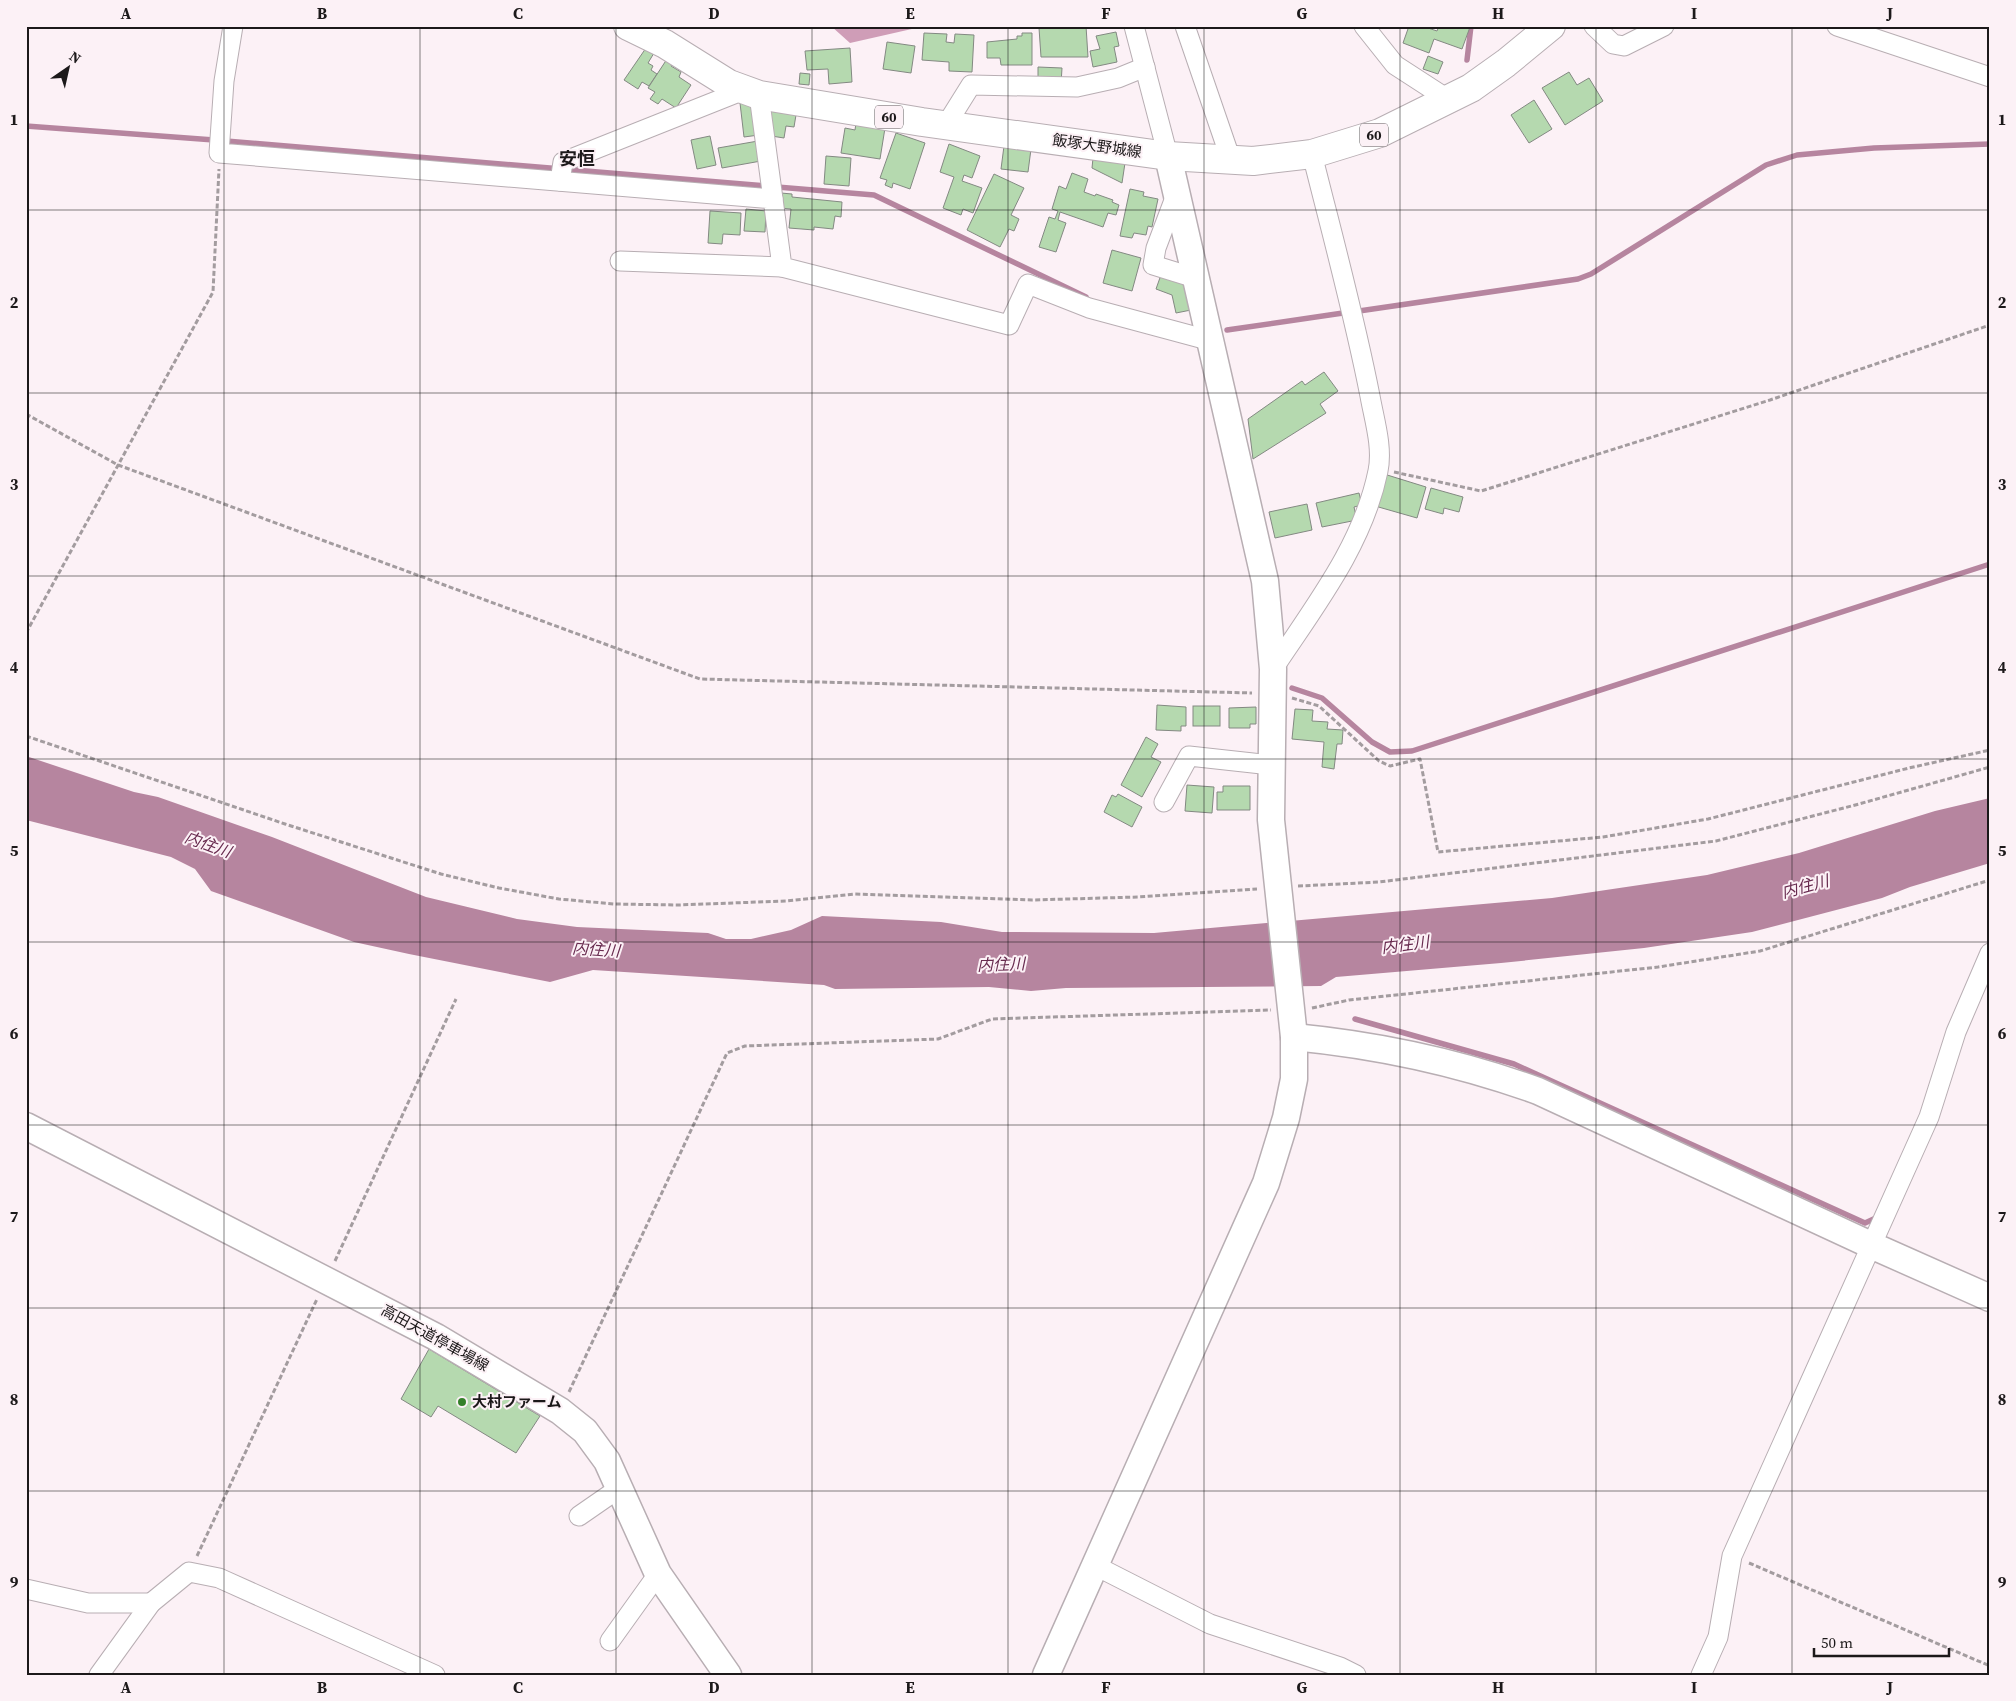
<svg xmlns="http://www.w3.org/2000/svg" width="2016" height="1701" viewBox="0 0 2016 1701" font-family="'Source Serif 4','Noto Sans JP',serif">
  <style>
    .forest { fill: #cf9db7 }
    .water { fill: #b6859f }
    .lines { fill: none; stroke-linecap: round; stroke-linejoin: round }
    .stream { stroke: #b6859f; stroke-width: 5.5 }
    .building { fill: #b5d9af; stroke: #838982 }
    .street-casing { stroke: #b8aeb3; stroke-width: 21 }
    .secondary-casing { stroke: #b8aeb3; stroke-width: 29 }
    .primary-casing { stroke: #b8aeb3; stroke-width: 30 }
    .path { stroke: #a39c9f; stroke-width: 3; stroke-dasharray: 5 2.5; stroke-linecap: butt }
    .street { stroke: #fff; stroke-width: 19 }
    .secondary { stroke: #fff; stroke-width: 26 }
    .primary { stroke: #fff; stroke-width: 28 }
    .grid { fill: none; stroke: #1c191a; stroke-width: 1; stroke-opacity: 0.55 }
    .poi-dot { fill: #348029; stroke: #fcf1f6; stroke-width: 2 }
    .labels { text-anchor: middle; stroke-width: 4; stroke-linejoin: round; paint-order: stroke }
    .shield { fill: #fcf1f6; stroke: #5f5a5c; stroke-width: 1 }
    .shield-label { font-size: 14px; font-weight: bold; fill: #1c191a }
    .street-label { font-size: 15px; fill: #1c191a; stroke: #fcf1f6 }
    .poi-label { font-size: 15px; font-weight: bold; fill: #1c191a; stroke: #fcf1f6; text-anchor: start }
    .water-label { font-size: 16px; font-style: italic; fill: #682b4f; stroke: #fcf1f6 }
    .quarter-label { font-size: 18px; font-weight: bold; fill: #1c191a; stroke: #fcf1f6 }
    .neatline { fill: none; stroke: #1c191a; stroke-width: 2 }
    .grid-label { font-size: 16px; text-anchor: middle; font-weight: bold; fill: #1c191a }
  </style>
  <rect width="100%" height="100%" fill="#fcf1f6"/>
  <polygon class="forest" points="831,26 925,26 850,43"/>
  <polygon class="water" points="26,756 134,792 158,797 272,837 426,897 517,919 577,927 708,933 726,939 751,939 791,930 822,916 941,922 1002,932 1154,933 1552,898 1707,875 1799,853 1935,811 1990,798 1990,863 1910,887 1882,898 1752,932 1644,948 1501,963 1336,977 1321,986 1066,988 1031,991 989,987 835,989 824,985 593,970 550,982 409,954 354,942 211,891 195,869 171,857 26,820"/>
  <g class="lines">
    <g class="stream">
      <polyline points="1467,60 1471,26"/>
      <polyline points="26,126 214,140"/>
      <polyline points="226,141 874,195 1086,297"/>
      <polyline points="1359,311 1578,279 1591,274 1766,165 1797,155 1874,148 1990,144"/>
      <polyline points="1227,330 1343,313"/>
      <polyline points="1292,688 1322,698 1372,742 1390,752 1412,751 1990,564"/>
      <polyline points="1355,1019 1514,1064 1865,1223 1878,1217"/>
    </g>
  </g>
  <g class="building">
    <polygon points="1086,26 1088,57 1041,57 1039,28"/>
    <polygon points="1409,26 1422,26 1437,31 1439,26 1470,27 1462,49 1434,39 1429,53 1403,43"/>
    <polygon points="1116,32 1119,46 1114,47 1117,62 1093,67 1090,51 1100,49 1096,36"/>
    <polygon points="924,33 947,34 946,42 954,43 955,34 974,35 972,72 949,71 949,62 922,60"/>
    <polygon points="1022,33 1032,33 1032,65 1001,65 1000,58 987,58 987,42 1017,39 1017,36 1022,36"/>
    <polygon points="887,42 915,46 911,73 883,69"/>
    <polygon points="646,48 654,53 648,63 653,66 651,70 657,74 649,86 642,82 638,89 624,80"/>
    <polygon points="850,48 852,82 829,84 828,69 807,70 805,51"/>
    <polygon points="1428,56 1443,62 1438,74 1423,69"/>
    <polygon points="667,59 673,63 671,66 681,72 679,77 691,85 676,108 662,99 658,104 650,99 655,92 648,88"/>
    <polygon points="1038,67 1062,68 1061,84 1038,83"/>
    <polygon points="1569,72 1577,85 1589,78 1603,101 1565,125 1542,88"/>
    <polygon points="800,73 810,74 809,85 799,84"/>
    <polygon points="1534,100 1552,129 1529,143 1511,115"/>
    <polygon points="756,101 759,135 744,137 740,103"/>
    <polygon points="769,111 796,115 794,127 786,126 784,138 765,135"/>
    <polygon points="856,123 885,128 880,159 841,153 845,128 855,130"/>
    <polygon points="896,133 925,143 910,189 893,183 892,188 885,185 887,180 880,178"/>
    <polygon points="710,136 716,165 697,169 691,140"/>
    <polygon points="758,141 761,161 722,168 718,148"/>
    <polygon points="949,144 980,156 972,178 964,175 962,181 982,188 973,213 963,209 961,215 943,208 954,177 940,172"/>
    <polygon points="1004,146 1031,149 1028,172 1001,169"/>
    <polygon points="826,156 851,158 849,186 824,184"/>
    <polygon points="1093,158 1125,163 1122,183 1092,168"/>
    <polygon points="1072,173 1088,179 1084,192 1095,196 1096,194 1113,200 1112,202 1119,205 1116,215 1108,213 1103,227 1060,212 1058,220 1066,223 1056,252 1039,247 1049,217 1055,219 1058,211 1052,209 1059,186 1066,189"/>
    <polygon points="994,174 1024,188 1011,215 1019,219 1014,231 1009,229 1000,247 967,230"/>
    <polygon points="1130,189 1144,192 1143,196 1158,199 1152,227 1148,226 1146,235 1134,233 1132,238 1120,236"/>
    <polygon points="781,193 792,194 792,197 842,202 841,217 835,216 833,229 814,227 814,230 789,228 791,209 779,208"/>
    <polygon points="746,209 766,211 765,232 744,231"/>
    <polygon points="710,211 741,213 740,235 723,234 722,244 708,243"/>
    <polygon points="1112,250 1141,258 1132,291 1103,283"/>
    <polygon points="1162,272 1184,281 1191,310 1176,313 1172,295 1156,289"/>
    <polygon points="1324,372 1338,391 1320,404 1326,413 1253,459 1248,419 1302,381 1305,385"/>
    <polygon points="1384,474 1426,487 1417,518 1375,506"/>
    <polygon points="1431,488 1463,497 1459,512 1444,508 1443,514 1425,509"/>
    <polygon points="1359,493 1362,505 1354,507 1357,520 1322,527 1316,503"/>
    <polygon points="1307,504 1312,530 1275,538 1269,512"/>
    <polygon points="1157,705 1186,707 1186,726 1181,726 1181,731 1156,730"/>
    <rect x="1193" y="706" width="27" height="20"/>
    <polygon points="1256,707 1256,724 1250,724 1250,728 1229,728 1229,708"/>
    <polygon points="1295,709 1313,710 1312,721 1328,722 1327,729 1343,730 1342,744 1337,744 1334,769 1322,767 1324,742 1292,739"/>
    <polygon points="1146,737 1158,744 1151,757 1161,762 1142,797 1121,785"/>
    <polygon points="1187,785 1214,787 1212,813 1185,811"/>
    <polygon points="1223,786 1250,786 1250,810 1217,810 1217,792 1223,792"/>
    <polygon points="1118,794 1142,807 1132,827 1104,812 1112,795 1116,797"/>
    <polygon points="429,1349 540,1416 516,1453 438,1406 431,1417 401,1399"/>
  </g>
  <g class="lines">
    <g class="street-casing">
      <g id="street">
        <polyline points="233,26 224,81 219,153 773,199 782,267 1009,325 1028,284 1089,308 1208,340"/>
        <polyline points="1134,26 1168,156"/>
        <polyline points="1185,26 1231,160"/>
        <polyline points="1364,26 1395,65 1449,100"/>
        <polyline points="1594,26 1613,44 1624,46 1664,26"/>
        <polyline points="1837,26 1990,77"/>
        <polyline points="759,95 773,199"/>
        <polyline points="946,125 971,85 1077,87 1118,78 1145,67"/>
        <polyline points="560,181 563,162 744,90"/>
        <polyline points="1176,195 1156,248 1153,265 1195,278"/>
        <polyline points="620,261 782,267"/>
        <path d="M1273,669C1314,607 1363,545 1378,471C1383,447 1374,419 1370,396C1354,314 1332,234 1312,154"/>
        <polyline points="1164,802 1189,756 1271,765"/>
        <polyline points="579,1516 618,1489"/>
        <polyline points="1096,1566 1210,1624 1340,1667 1356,1675"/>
        <polyline points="26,1589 88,1603 151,1603"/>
        <polyline points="610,1641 658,1574"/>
        <polyline points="99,1675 151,1603 189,1572 219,1578 435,1675"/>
        <polyline points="1701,1675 1718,1637 1732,1556 1929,1117 1956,1032 1990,953"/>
      </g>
    </g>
    <g class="secondary-casing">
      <g id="secondary">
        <path d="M1294,1037C1377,1045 1458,1062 1538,1091L1873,1246L1990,1298"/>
        <polyline points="26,1126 436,1337 560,1411 585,1431 607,1461 658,1574 728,1675"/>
        <polyline points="1046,1675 1266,1183 1286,1118 1294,1079 1294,1037 1271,820 1273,669 1265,581 1168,156"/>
      </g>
    </g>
    <g class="primary-casing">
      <polyline id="primary" points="628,26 665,44 729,84 759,95 922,122 1168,156 1253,161 1312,154 1380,133 1471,88 1506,63 1551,26"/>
    </g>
    <g class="path">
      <polyline points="26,414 118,465 700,679 1252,693"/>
      <polyline points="1394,472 1481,491 1770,400 1990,325"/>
      <polyline points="26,633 213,292 219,169"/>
      <polyline points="1292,698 1319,706 1379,761 1390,766 1420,759 1438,852 1603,837 1708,819 1909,768 1990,750"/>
      <polyline points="26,736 285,824 441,874 499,888 559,899 614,904 678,905 786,901 855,894 1032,900 1138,897 1257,889"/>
      <polyline points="1298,886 1379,882 1716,841 1859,804 1990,767"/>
      <polyline points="1312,1008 1349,1000 1658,967 1760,951 1990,880"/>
      <polyline points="335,1261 456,999"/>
      <polyline points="569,1392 727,1053 745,1046 938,1039 992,1019 1271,1010"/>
      <polyline points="197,1556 317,1299"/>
      <polyline points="1749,1563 1990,1666"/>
    </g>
    <use href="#street" class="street"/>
    <use href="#secondary" class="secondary"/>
    <use href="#primary" class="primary"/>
  </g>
  <path class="grid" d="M224,26V1675M420,26V1675M616,26V1675M812,26V1675M1008,26V1675M1204,26V1675M1400,26V1675M1596,26V1675M1792,26V1675M26,210H1990M26,393H1990M26,576H1990M26,759H1990M26,942H1990M26,1125H1990M26,1308H1990M26,1491H1990"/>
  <circle class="poi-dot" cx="462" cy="1402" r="5"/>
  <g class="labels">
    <g class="shield">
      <rect x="875" y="105.5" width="28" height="23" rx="4"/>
      <rect x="1360" y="123.5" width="28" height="23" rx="4"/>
    </g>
    <g class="shield-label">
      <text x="889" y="122">60</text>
      <text x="1374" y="140">60</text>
    </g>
    <g class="street-label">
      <text transform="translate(1097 146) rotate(8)" y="5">飯塚大野城線</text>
      <text transform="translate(435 1338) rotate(29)" y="5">高田天道停車場線</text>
    </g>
    <g class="poi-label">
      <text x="472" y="1407">大村ファーム</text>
    </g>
    <g class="water-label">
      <text transform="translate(208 844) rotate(20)" y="6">内住川</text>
      <text transform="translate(1805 886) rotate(-15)" y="6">内住川</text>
      <text transform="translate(1405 944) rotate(-7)" y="6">内住川</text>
      <text transform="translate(596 949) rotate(4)" y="6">内住川</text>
      <text transform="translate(1001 964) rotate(-2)" y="6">内住川</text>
    </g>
    <g class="quarter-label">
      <text x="577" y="165">安恒</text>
    </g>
  </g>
  <rect width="2016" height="1701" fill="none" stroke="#fcf1f6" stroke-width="55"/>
  <g transform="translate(68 68) rotate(34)" stroke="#fcf1f6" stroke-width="4" paint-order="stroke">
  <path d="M0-4L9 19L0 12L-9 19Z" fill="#1c191a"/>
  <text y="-8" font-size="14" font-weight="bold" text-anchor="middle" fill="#1c191a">N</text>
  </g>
  <path d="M1814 1648v8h135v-8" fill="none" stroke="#1c191a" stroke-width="2.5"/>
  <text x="1821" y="1648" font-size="15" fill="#1c191a" stroke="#fcf1f6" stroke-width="4" paint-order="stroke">50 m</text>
  <rect x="28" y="28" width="1960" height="1646" class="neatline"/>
  <g class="grid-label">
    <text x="126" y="19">A</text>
    <text x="322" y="19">B</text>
    <text x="518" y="19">C</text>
    <text x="714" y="19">D</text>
    <text x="910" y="19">E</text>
    <text x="1106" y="19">F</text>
    <text x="1302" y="19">G</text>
    <text x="1498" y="19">H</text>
    <text x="1694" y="19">I</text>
    <text x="1890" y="19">J</text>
    <text x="14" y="125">1</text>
    <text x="2002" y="125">1</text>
    <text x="14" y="308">2</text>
    <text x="2002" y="308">2</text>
    <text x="14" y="490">3</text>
    <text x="2002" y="490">3</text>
    <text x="14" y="673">4</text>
    <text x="2002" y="673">4</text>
    <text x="14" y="856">5</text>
    <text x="2002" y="856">5</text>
    <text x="14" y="1039">6</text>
    <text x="2002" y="1039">6</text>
    <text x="14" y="1222">7</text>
    <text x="2002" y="1222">7</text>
    <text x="14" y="1405">8</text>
    <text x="2002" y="1405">8</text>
    <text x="14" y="1588">9</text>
    <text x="2002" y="1588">9</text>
    <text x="126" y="1693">A</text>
    <text x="322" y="1693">B</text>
    <text x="518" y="1693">C</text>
    <text x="714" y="1693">D</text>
    <text x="910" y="1693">E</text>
    <text x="1106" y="1693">F</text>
    <text x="1302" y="1693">G</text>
    <text x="1498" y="1693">H</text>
    <text x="1694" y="1693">I</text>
    <text x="1890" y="1693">J</text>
  </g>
</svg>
